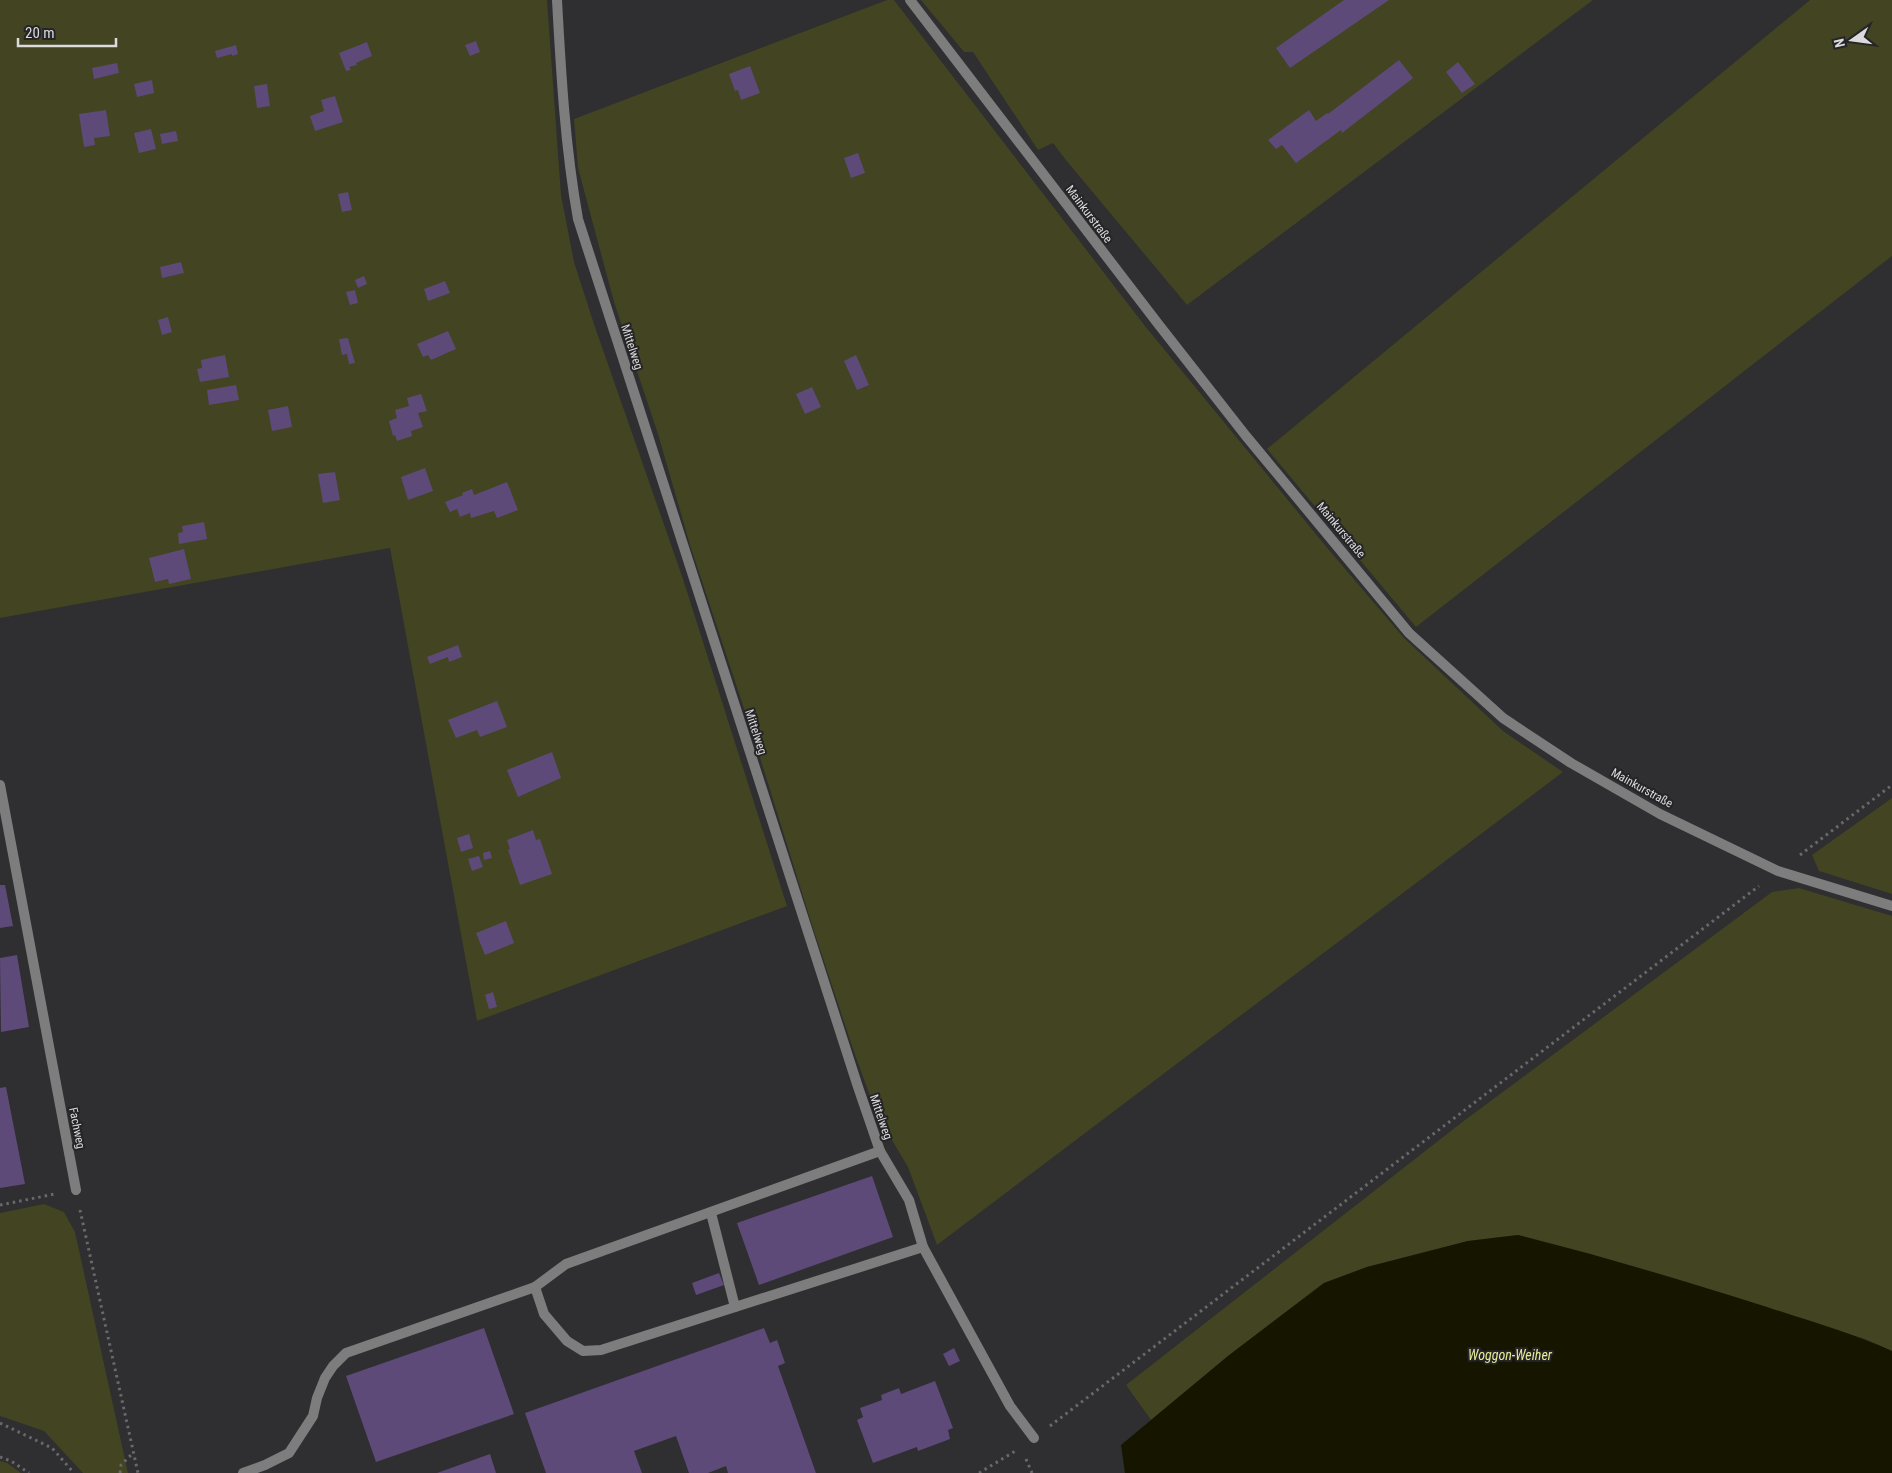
<svg xmlns="http://www.w3.org/2000/svg" width="1892" height="1473" viewBox="0 0 1892 1473" font-family="'Roboto Condensed',sans-serif">
  <style>
    .green { fill: #424422 }
    .water { fill: #161600 }
    .building { fill: #5d4a78 }
    .lines { fill: none; stroke-linecap: round; stroke-linejoin: round }
    .path { stroke: #69686a; stroke-width: 3; stroke-dasharray: 2.5 4; stroke-linecap: butt }
    .lane { stroke: #7d7d7e; stroke-width: 10 }
    .labels { text-anchor: middle; stroke-width: 4; stroke-linejoin: round; paint-order: stroke }
    .street-label { font-size: 12px; fill: #dbdadc; stroke: #252426 }
    .water-label { font-size: 14px; font-style: italic; fill: #e7ec98; stroke: #252426 }
  </style>
  <rect width="100%" height="100%" fill="#2f2e30"/>
  <g class="green">
    <polygon points="0,0 547,0 561,195 574,262 594,324 683,579 787,906 477,1021 390,548 0,618"/>
    <polygon points="887,0 894,0 1145,326 1329,550 1404,638 1503,731 1563,772 937,1245 908,1167 877,1115 853,1049 812,925 757,748 690,545 658,434 614,302 578,168 574,119"/>
    <polygon points="921,0 1593,0 1187,305 1065,159 1053,143 1038,150 973,52 964,52"/>
    <polygon points="1810,0 1892,0 1892,256 1416,627 1267,449"/>
    <polygon points="1892,798 1892,894 1819,871 1812,855"/>
    <polygon points="1799,888 1892,916 1892,1351 1865,1339 1518,1235 1468,1241 1367,1267 1324,1283 1228,1356 1151,1420 1126,1385 1461,1123 1772,892"/>
    <polygon points="44,1204 64,1212 75,1232 128,1473 83,1473 44,1431 0,1416 0,1213"/>
    <polygon points="0,1461 7,1463 21,1473 0,1473"/>
  </g>
  <path class="water" d="M1518,1235C1602,1256 1685,1281 1767,1307C1809,1321 1852,1333 1892,1351V1473H1125L1121,1445L1228,1356L1324,1283L1367,1267L1468,1241Z"/>
  <g class="building">
    <polygon points="1344,0 1389,0 1290,68 1276,48"/>
    <polygon points="476,41 480,52 470,56 465,45"/>
    <polygon points="367,42 372,56 356,63 357,65 349,67 351,70 346,71 339,53"/>
    <polygon points="236,45 238,54 232,56 232,54 217,58 215,51"/>
    <polygon points="1399,60 1413,78 1342,133 1341,130 1296,163 1282,145 1276,149 1268,140 1309,110 1316,121 1327,113 1328,114"/>
    <polygon points="1458,62 1475,84 1462,93 1446,72"/>
    <polygon points="117,63 119,73 94,79 92,68"/>
    <polygon points="750,66 760,93 741,100 738,90 735,91 729,74"/>
    <polygon points="152,80 154,93 137,97 134,84"/>
    <polygon points="267,84 270,106 257,108 254,86"/>
    <polygon points="335,96 343,122 315,131 310,116 324,111 321,100"/>
    <polygon points="106,110 110,136 94,138 95,145 84,147 79,114"/>
    <polygon points="151,129 156,149 139,153 134,133"/>
    <polygon points="176,131 178,141 162,144 160,134"/>
    <polygon points="858,153 865,173 851,178 844,158"/>
    <polygon points="348,192 352,210 342,212 338,194"/>
    <polygon points="181,262 184,273 162,278 160,267"/>
    <polygon points="364,276 367,284 358,288 355,280"/>
    <polygon points="445,281 450,293 428,301 424,289"/>
    <polygon points="355,290 358,303 350,305 346,292"/>
    <polygon points="168,317 172,332 162,335 158,320"/>
    <polygon points="448,331 456,349 431,360 428,355 423,357 417,344"/>
    <polygon points="348,338 355,363 349,364 347,354 342,355 339,339"/>
    <polygon points="225,355 229,377 200,382 197,369 202,368 201,360"/>
    <polygon points="856,355 869,385 857,390 844,361"/>
    <polygon points="236,385 239,400 209,405 207,390"/>
    <polygon points="812,387 821,407 805,414 796,394"/>
    <polygon points="421,394 427,411 418,413 423,427 411,431 412,436 397,441 395,435 393,436 389,421 397,418 395,410 409,406 407,398"/>
    <polygon points="288,406 292,427 272,431 268,410"/>
    <polygon points="425,468 433,491 408,500 401,477"/>
    <polygon points="335,472 340,500 323,503 318,474"/>
    <polygon points="507,482 518,510 497,518 494,511 471,518 470,513 460,517 457,509 450,512 445,502 463,495 462,493 472,489 474,495"/>
    <polygon points="204,522 207,539 179,544 178,533 183,532 182,526"/>
    <polygon points="184,549 191,579 169,584 168,579 155,582 149,558"/>
    <polygon points="458,645 462,657 449,662 448,657 430,664 427,657"/>
    <polygon points="497,701 507,727 480,737 477,730 456,738 448,720"/>
    <polygon points="552,752 561,778 518,797 507,770"/>
    <polygon points="533,830 536,840 540,839 552,874 520,885 508,850 510,849 507,840"/>
    <polygon points="469,834 473,848 461,852 457,838"/>
    <polygon points="490,851 492,858 484,860 483,853"/>
    <polygon points="479,856 483,867 472,871 468,859"/>
    <polygon points="0,885 5,885 13,926 0,928"/>
    <polygon points="506,921 514,943 485,955 476,933"/>
    <polygon points="17,955 29,1027 1,1032 0,958"/>
    <polygon points="493,992 497,1007 489,1009 485,995"/>
    <polygon points="6,1087 25,1184 0,1188 0,1088"/>
    <polygon points="872,1176 893,1237 759,1285 737,1223"/>
    <polygon points="719,1273 724,1285 696,1295 692,1283"/>
    <polygon points="484,1328 514,1414 376,1462 346,1376"/>
    <polygon points="764,1328 770,1343 777,1340 785,1363 778,1366 816,1473 728,1473 726,1466 708,1473 689,1473 676,1436 634,1451 642,1473 546,1473 525,1413"/>
    <polygon points="954,1348 960,1361 949,1366 943,1354"/>
    <polygon points="935,1381 953,1428 948,1430 950,1439 918,1451 917,1447 873,1463 857,1420 863,1417 860,1408 882,1400 881,1395 899,1388 901,1394"/>
    <polygon points="490,1454 496,1473 437,1473"/>
  </g>
  <g class="lines">
    <g class="path">
      <polyline points="1800,855 1892,785"/>
      <polyline points="0,1205 55,1194"/>
      <polyline points="80,1210 138,1473"/>
      <polyline points="0,1423 52,1448 74,1473"/>
      <polyline points="1050,1426 1759,886"/>
      <polyline points="0,1457 11,1461 29,1473"/>
      <polyline points="1026,1459 1032,1473"/>
      <polyline points="120,1473 121,1465 133,1453"/>
      <polyline points="979,1473 1017,1450"/>
    </g>
    <g class="lane">
      <path d="M557,0C561,73 565,146 578,219L858,1087L880,1151L909,1200L923,1247L1010,1406L1034,1438"/>
      <polyline points="910,0 1159,325 1246,436 1409,633 1503,718 1571,763 1660,814 1778,871 1892,906"/>
      <polyline points="0,785 76,1190"/>
      <polyline points="711,1213 735,1307"/>
      <polyline points="535,1287 566,1264 880,1151"/>
      <polyline points="243,1473 265,1465 289,1453 313,1416 317,1398 325,1378 333,1366 346,1353 535,1287 544,1314 567,1341 583,1351 601,1350 923,1247"/>
    </g>
  </g>
  <g class="labels">
    <g class="street-label">
      <text transform="translate(1089 214) rotate(53)" y="4">Mainkurstraße</text>
      <text transform="translate(632 347) rotate(72)" y="4">Mittelweg</text>
      <text transform="translate(1341 530) rotate(50)" y="4">Mainkurstraße</text>
      <text transform="translate(756 732) rotate(72)" y="4">Mittelweg</text>
      <text transform="translate(1642 788) rotate(29)" y="4">Mainkurstraße</text>
      <text transform="translate(881 1117) rotate(71)" y="4">Mittelweg</text>
      <text transform="translate(77 1128) rotate(79)" y="4">Fachweg</text>
    </g>
    <g class="water-label">
      <text x="1510" y="1360">Woggon-Weiher</text>
    </g>
  </g>
  <g transform="translate(1852 40) rotate(256)" stroke="#252426" stroke-width="4" paint-order="stroke">
  <path d="M0-4L9 19L0 12L-9 19Z" fill="#dbdadc"/>
  <text y="-8" font-size="14" font-weight="bold" text-anchor="middle" fill="#dbdadc">N</text>
  </g>
  <path d="M18 38v8h98v-8" fill="none" stroke="#dbdadc" stroke-width="2.5"/>
  <text x="25" y="38" font-size="15" fill="#dbdadc" stroke="#252426" stroke-width="4" paint-order="stroke">20 m</text>
</svg>
